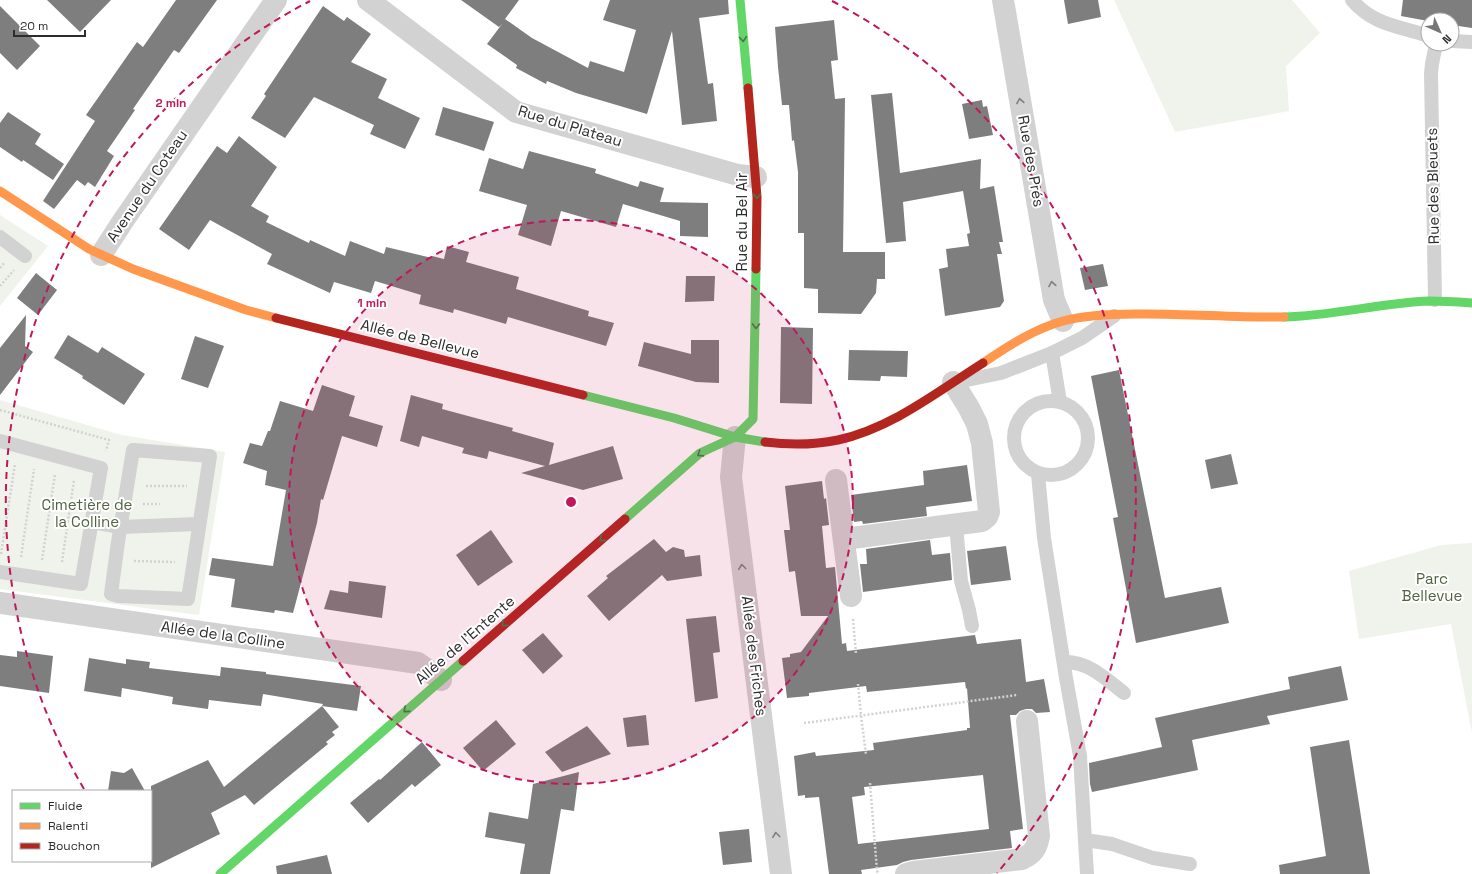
<svg xmlns="http://www.w3.org/2000/svg" width="1472" height="874" viewBox="0 0 1472 874" font-family="'Space Grotesk',sans-serif">
  <style>
    .green { fill: #f0f3ec }
    .building { fill: #7e7e7e; fill-rule: evenodd }
    .lines { fill: none; stroke-linecap: round; stroke-linejoin: round }
    .path { stroke: #d2d2d2; stroke-width: 2.5; stroke-dasharray: 2 2; stroke-linecap: butt }
    .lane { stroke: #d2d2d2; stroke-width: 14 }
    .street { stroke: #d2d2d2; stroke-width: 22 }
    .fast { stroke: #63d668; stroke-width: 9 }
    .slow { stroke: #ff974d; stroke-width: 9 }
    .jam { stroke: #b3261e; stroke-width: 9 }
    .oneway { stroke: #457948 }
    .oneway2 { stroke: #808080 }
    .ring { fill: none; stroke: #c2185b; stroke-width: 2; stroke-dasharray: 7 5 }
    .labels { text-anchor: middle; stroke-width: 4; stroke-linejoin: round; paint-order: stroke }
    .street-label { font-size: 15px; fill: #2d2d2d; stroke: #fff }
    .park-label { font-size: 15px; fill: #516340; stroke: #fff }
    .centre { fill: #c2185b; stroke: #fff; stroke-width: 2 }
    .ring-label { font-size: 12px; text-anchor: middle; font-weight: bold; fill: #c2185b; stroke: #fff; stroke-width: 4; stroke-linejoin: round; paint-order: stroke }
  </style>
  <rect width="100%" height="100%" fill="#fff"/>
  <g class="green">
    <polygon points="1114,0 1292,0 1320,33 1286,66 1289,111 1175,132"/>
    <polygon points="0,215 48,246 0,306"/>
    <polygon points="0,400 122,435 225,452 199,615 0,589"/>
    <polygon points="1472,543 1472,733 1451,624 1359,639 1349,571 1441,545"/>
  </g>
  <g class="building">
    <polygon points="47,0 111,0 80,32"/>
    <polygon points="176,0 217,0 179,53 174,50 133,109 135,110 107,151 114,156 95,187 88,182 85,186 77,180 54,209 43,201 95,121 86,115 137,42 143,47"/>
    <polygon points="461,0 519,0 505,19 532,38 588,68 590,61 624,72 636,30 603,20 610,0 728,0 729,14 699,18 708,84 713,83 717,121 682,125 672,31 647,114 576,93 547,81 546,84 516,68 517,65 487,44 502,24 499,27"/>
    <polygon points="1064,0 1098,0 1101,17 1068,24"/>
    <polygon points="1403,0 1472,0 1472,28 1452,25 1452,20 1428,21 1401,16"/>
    <polygon points="0,6 40,46 17,70 0,53"/>
    <polygon points="323,6 344,21 347,17 371,34 351,62 387,79 378,98 420,118 405,149 370,134 374,125 314,97 285,138 251,118 266,96 264,94"/>
    <polygon points="834,20 838,60 831,61 835,99 845,98 843,252 885,252 885,279 877,279 876,293 861,314 818,313 818,289 804,288 804,233 798,233 798,172 794,140 792,141 789,105 782,105 778,67 775,27"/>
    <polygon points="892,93 900,173 981,159 980,189 994,186 1003,242 999,242 1002,254 997,254 1004,301 1000,307 945,316 939,269 948,267 946,249 969,246 967,234 970,233 963,191 903,202 906,241 886,243 871,95"/>
    <polygon points="982,100 983,107 987,106 993,135 969,139 962,104"/>
    <polygon points="443,107 494,122 484,151 435,135"/>
    <polygon points="8,112 41,134 35,144 64,164 53,180 23,160 22,162 0,147 0,123"/>
    <polygon points="239,136 277,167 251,206 269,216 266,222 309,243 310,240 345,256 350,241 384,254 386,247 432,258 432,256 444,259 447,246 469,252 466,262 519,277 516,289 589,311 588,316 614,323 606,346 508,317 506,324 454,309 453,313 419,304 421,295 375,281 371,293 334,282 330,293 267,264 272,254 210,220 189,250 159,229 217,146 227,153"/>
    <polygon points="529,151 596,169 595,173 638,187 640,181 664,188 660,202 708,203 708,237 680,236 680,221 623,204 616,227 561,211 551,246 518,235 527,205 479,191 489,158 523,169"/>
    <polygon points="1103,264 1108,286 1085,290 1080,268"/>
    <polygon points="36,273 57,290 38,315 17,298"/>
    <polygon points="686,276 715,276 714,301 685,302"/>
    <polygon points="26,315 25,346 33,352 0,395 0,348"/>
    <polygon points="781,327 813,328 812,404 780,403"/>
    <polygon points="68,335 98,353 102,347 145,374 124,405 82,378 83,376 54,358"/>
    <polygon points="195,336 224,346 208,388 181,379"/>
    <polygon points="691,340 719,340 719,383 696,382 638,366 644,342 691,354"/>
    <polygon points="849,350 908,351 907,377 881,376 880,381 848,380"/>
    <polygon points="1119,370 1165,598 1221,587 1229,623 1136,643 1113,518 1118,517 1091,376"/>
    <polygon points="322,385 355,396 349,416 383,426 377,447 342,436 323,500 321,499 317,523 293,613 275,610 274,613 231,607 235,579 209,575 212,558 273,566 286,490 265,485 267,471 243,463 250,443 262,446 268,431 270,431 280,401 313,411"/>
    <polygon points="411,395 443,404 442,409 513,428 512,431 554,443 549,465 613,446 623,479 583,490 521,473 545,466 489,451 487,459 462,453 464,448 422,436 419,447 400,441"/>
    <polygon points="1231,454 1238,484 1211,489 1205,460"/>
    <polygon points="967,465 972,501 926,507 927,516 863,524 862,521 854,522 851,495 924,485 923,471"/>
    <path d="M822,481L824,499L826,498L829,525L822,526L826,568L835,567L842,644L846,643L847,651L975,635L977,644L1021,639L1026,682L1044,679L1050,712L1036,713L1032,709H1026L1020,711L1016,715H1010L1023,829L1010,831L1012,848L911,860L903,862L897,865L861,870L862,874H829L819,797L805,798V795L798,796L794,756L815,752L816,756L874,750L873,743L967,730V728H970L967,688L966,689L965,682L867,692L866,686L809,693V696L787,698L782,658L790,657V654L801,652L828,616H801L795,571L789,572L784,530H790L785,486ZM983,775L989,829L858,844L852,797L865,795L864,787Z"/>
    <polygon points="491,530 513,562 478,586 456,555"/>
    <polygon points="654,539 666,552 673,547 684,550 685,557 700,555 702,576 667,581 662,575 609,621 587,596 608,578 606,576"/>
    <polygon points="930,540 932,555 950,553 952,580 863,592 860,564 867,564 866,549"/>
    <polygon points="1006,546 1011,580 971,585 967,551"/>
    <polygon points="349,581 386,586 382,618 324,609 330,590 348,593"/>
    <polygon points="716,616 720,652 713,653 718,698 695,702 686,619"/>
    <polygon points="543,633 563,656 543,674 522,650"/>
    <polygon points="17,651 53,656 49,693 0,686 0,655 17,657"/>
    <polygon points="89,658 126,664 126,659 150,662 149,668 220,676 221,667 266,672 266,674 361,686 357,711 322,706 323,704 263,694 261,706 209,700 208,709 172,704 173,697 122,688 121,697 84,691"/>
    <polygon points="1341,666 1348,700 1267,716 1270,724 1192,740 1198,770 1092,792 1090,784 1089,763 1162,747 1155,718 1290,689 1288,677"/>
    <polygon points="322,706 339,727 332,732 335,735 326,742 328,744 254,805 245,795 211,813 220,834 151,868 151,786 208,760 224,787"/>
    <polygon points="646,715 649,745 627,747 623,718"/>
    <polygon points="496,720 516,744 483,771 463,748"/>
    <polygon points="587,726 611,754 562,772 545,752"/>
    <polygon points="1349,740 1370,874 1280,874 1279,865 1326,856 1310,747"/>
    <polygon points="422,742 441,765 415,787 412,784 368,823 350,803 379,779 380,780"/>
    <polygon points="132,768 145,791 108,791 111,771 124,773"/>
    <polygon points="579,772 574,811 561,809 550,874 520,874 525,844 485,837 489,812 528,819 533,784"/>
    <polygon points="749,829 752,862 723,865 719,832"/>
    <polygon points="327,855 332,874 277,874 276,866"/>
  </g>
  <g class="lines">
    <g class="path">
      <polyline points="0,268 4,263"/>
      <polyline points="0,286 14,270"/>
      <polyline points="0,410 109,440 106,451"/>
      <polyline points="146,486 187,486"/>
      <polyline points="143,504 160,504"/>
      <polyline points="1,554 15,464"/>
      <polyline points="21,557 34,469"/>
      <polyline points="42,560 55,474"/>
      <polyline points="134,561 175,562"/>
      <polyline points="62,562 74,480"/>
      <polyline points="853,619 856,654"/>
      <polyline points="858,684 861,715 866,755"/>
      <polyline points="804,723 1017,695"/>
      <polyline points="870,783 877,871 879,874"/>
    </g>
    <g class="lane">
      <path d="M1352,0C1373,25 1399,26 1428,36"/>
      <polyline points="1452,41 1472,42"/>
      <polyline points="0,237 25,256"/>
      <polyline points="1435,300 1431,73 1432,64 1436,44"/>
      <polyline points="1052,353 1060,402"/>
      <polyline points="962,381 1001,373 1052,353 1082,338 1114,316"/>
      <circle cx="1051" cy="438" r="37"/>
      <polyline points="0,441 101,468 81,584 0,572"/>
      <polygon points="133,450 210,456 188,599 118,596 111,594 118,542"/>
      <polyline points="1038,474 1044,538 1066,678 1080,756 1087,874"/>
      <polyline points="92,522 120,527 198,524"/>
      <polyline points="956,525 961,581 969,610 972,626"/>
      <path d="M1064,662C1088,661 1106,679 1124,693"/>
      <polyline points="1085,840 1112,844 1153,858 1190,864"/>
    </g>
    <g class="street">
      <polyline points="368,0 516,112 738,175 756,177"/>
      <polyline points="1003,0 1054,300 1063,321"/>
      <polyline points="101,255 123,221 276,0"/>
      <polyline points="735,437 731,477 781,874"/>
      <polyline points="836,480 851,596"/>
      <polyline points="844,539 982,521 987,517 989,512 982,443 977,424 969,408 953,382"/>
      <polyline points="0,603 418,663 441,680"/>
      <path d="M906,874L913,872L1022,859C1033,854 1037,848 1039,836L1027,721"/>
    </g>
    <g class="fast">
      <polyline points="740,0 748,88"/>
      <path d="M1284,317C1333,316 1380,303 1429,301C1444,301 1458,302 1472,303"/>
      <polyline points="583,395 674,418 735,437 765,442"/>
      <polyline points="625,519 700,453 735,437 753,419 756,269"/>
      <polyline points="220,874 463,661"/>
    </g>
    <g class="slow">
      <polyline points="0,191 89,249 133,269 246,310 276,318"/>
      <path d="M983,363C1008,346 1034,329 1063,321C1086,315 1111,314 1135,314C1185,313 1234,318 1284,317"/>
    </g>
    <g class="jam">
      <polyline points="748,88 757,197 756,269"/>
      <polyline points="276,318 583,395"/>
      <path d="M765,442C789,445 814,445 838,440C892,428 937,392 983,363"/>
      <polyline points="463,661 625,519"/>
    </g>
  </g>
  <defs><path id="oneway-chevron" d="M-2-3.5L2.5 0L-2 3.5" fill="none" stroke-width="1.6" stroke-linecap="round" stroke-linejoin="round"/></defs>
  <g class="oneway">
    <use href="#oneway-chevron" transform="translate(743 39) rotate(85)"/>
    <use href="#oneway-chevron" transform="translate(757 196) rotate(89)"/>
    <use href="#oneway-chevron" transform="translate(756 326) rotate(91)"/>
    <use href="#oneway-chevron" transform="translate(700 454) rotate(147)"/>
    <use href="#oneway-chevron" transform="translate(602 539) rotate(139)"/>
    <use href="#oneway-chevron" transform="translate(504 624) rotate(139)"/>
    <use href="#oneway-chevron" transform="translate(406 710) rotate(139)"/>
  </g>
  <g class="oneway2">
    <use href="#oneway-chevron" transform="translate(1020 101) rotate(-100)"/>
    <use href="#oneway-chevron" transform="translate(1052 284) rotate(-100)"/>
    <use href="#oneway-chevron" transform="translate(742 567) rotate(-97)"/>
    <use href="#oneway-chevron" transform="translate(776 835) rotate(-97)"/>
  </g>
  <circle cx="571" cy="502" r="282" fill="#c2185b" fill-opacity=".12"/>
  <g class="ring">
    <circle cx="571" cy="502" r="282"/>
    <path d="M84 789A565 565 0 0 1 310 1M832 1A565 565 0 0 1 997 873"/>
  </g>
  <g class="labels">
    <g class="street-label">
      <text transform="translate(570 126) rotate(17)" y="5">Rue du Plateau</text>
      <text transform="translate(1031 161) rotate(80)" y="5">Rue des Prés</text>
      <text transform="translate(147 186) rotate(-56)" y="5">Avenue du Coteau</text>
      <text transform="translate(1433 186) rotate(-91)" y="5">Rue des Bleuets</text>
      <text transform="translate(742 222) rotate(-90)" y="5">Rue du Bel Air</text>
      <text transform="translate(420 339) rotate(14)" y="5">Allée de Bellevue</text>
      <text transform="translate(223 635) rotate(8)" y="5">Allée de la Colline</text>
      <text transform="translate(465 640) rotate(-41)" y="5">Allée de l'Entente</text>
      <text transform="translate(754 656) rotate(83)" y="5">Allée des Friches</text>
    </g>
    <g class="park-label">
      <text x="87" y="510">Cimetière de<tspan x="87" dy="17">la Colline</tspan></text>
      <text x="1432" y="584">Parc<tspan x="1432" dy="17">Bellevue</tspan></text>
    </g>
  </g>
  <circle cx="571" cy="502" r="6" class="centre"/>
  <g class="ring-label">
    <text x="171" y="107">2 min</text>
    <text x="372" y="307">1 min</text>
  </g>
  <rect x="12" y="790" width="140" height="72" fill="#ffffff" stroke="#ababab"/>
  <rect x="20" y="803" width="20" height="6" fill="#63d668" stroke="#ababab"/>
  <text x="48" y="810" font-size="12" fill="#2d2d2d">Fluide</text>
  <rect x="20" y="823" width="20" height="6" fill="#ff974d" stroke="#ababab"/>
  <text x="48" y="830" font-size="12" fill="#2d2d2d">Ralenti</text>
  <rect x="20" y="843" width="20" height="6" fill="#b3261e" stroke="#ababab"/>
  <text x="48" y="850" font-size="12" fill="#2d2d2d">Bouchon</text>
  <g transform="translate(1440 32) rotate(135)"><circle r="19" fill="#ffffff" stroke="#ababab"/>
  <path d="M0-3L7 15L0 10L-7 15Z" fill="#767676"/>
  <text y="-6" font-size="11" font-weight="bold" text-anchor="middle" fill="#2d2d2d">N</text>
  </g>
  <path d="M14 30v6h71v-6" fill="none" stroke="#2d2d2d" stroke-width="2"/>
  <text x="20" y="30" font-size="12" fill="#2d2d2d" stroke="#ffffff" stroke-width="3" paint-order="stroke">20 m</text>
</svg>
